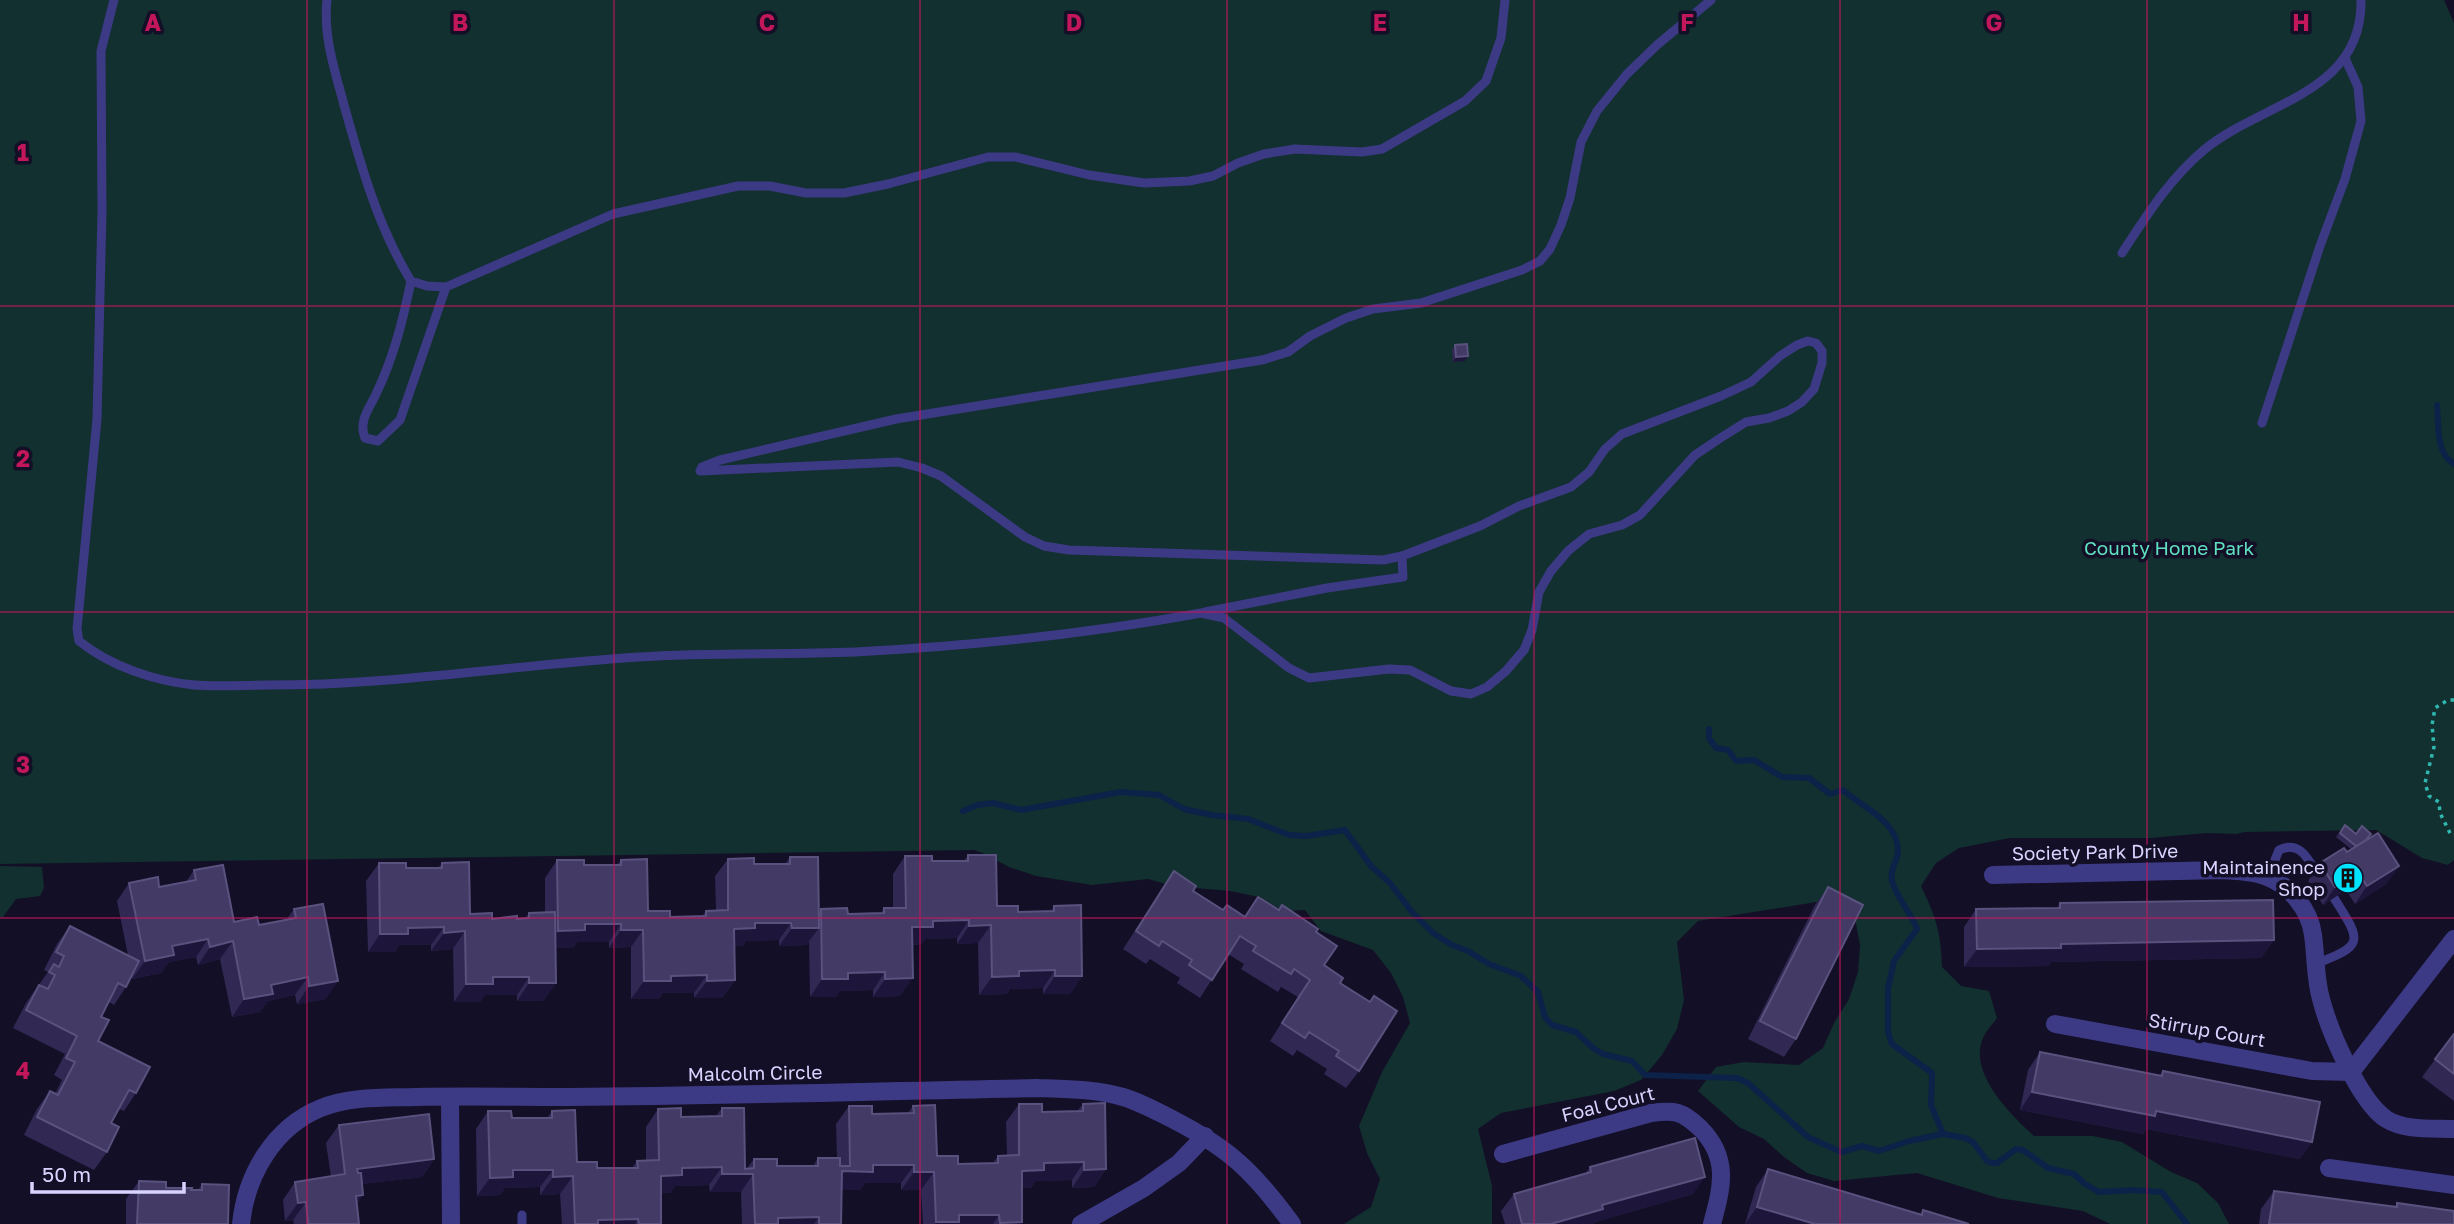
<svg xmlns="http://www.w3.org/2000/svg" width="2454" height="1224" viewBox="0 0 2454 1224" font-family="'Golos Text',sans-serif">
  <style>
    .green { fill: #12302f }
    .lines { fill: none; stroke-linecap: round; stroke-linejoin: round }
    .stream { stroke: #0c2248; stroke-width: 6 }
    .path { stroke: #2fb8b0; stroke-width: 3.5; stroke-dasharray: 3.5 5; stroke-linecap: butt }
    .service { stroke: #3d3a85; stroke-width: 9 }
    .minor { stroke: #3d3a85; stroke-width: 18 }
    .wall { fill: #312854 }
    .shaded-wall { fill: #1d163a }
    .building { fill: #433a66; stroke: #5a527e; stroke-width: 2 }
    .grid { fill: none; stroke: #c2185b; stroke-width: 2; stroke-opacity: 0.55 }
    .labels { text-anchor: middle; stroke-width: 7; stroke-linejoin: round; paint-order: stroke }
    .park-label { font-size: 19px; fill: #5fe0c0; stroke: #130f26 }
    .street-label { font-size: 19px; fill: #d9d4ff; stroke: #130f26 }
    .poi-label { font-size: 19px; fill: #d9d4ff; stroke: #130f26; text-anchor: end }
    .grid-label { font-size: 23px; text-anchor: middle; font-weight: bold; fill: #c2185b; stroke: #130f26; stroke-width: 7; stroke-linejoin: round; paint-order: stroke }
  </style>
  <rect width="100%" height="100%" fill="#130f26"/>
  <g class="green">
    <path d="M0,0H2444L2454,23V860L2448,865L2422,858L2376,830L2245,832L2236,834L2207,833L2151,838H2010L1959,848L1936,863L1921,886C1936,917 1941,933 1942,967L1961,986L1989,991L1997,1018C1992,1025 1984,1033 1982,1041C1970,1075 2011,1115 2034,1136H2093L2122,1142L2171,1172L2197,1183L2218,1203L2229,1224H2110L2083,1211L1998,1198L1917,1173L1834,1181L1807,1173L1784,1157L1764,1139L1739,1127L1698,1091L1716,1067L1744,1062L1799,1065L1823,1048L1834,1023L1849,999L1858,972L1860,945L1855,918L1835,899L1698,921L1677,942L1684,1000L1677,1029L1662,1055L1641,1080L1614,1091L1501,1113L1478,1129L1492,1186V1224H1344L1371,1207L1380,1179L1367,1153L1359,1126L1382,1072L1410,1023L1403,997L1391,973L1373,950L1321,931L1305,910L1284,911L1259,897L1230,891L1173,886L1148,879L1092,885L1036,876L1009,867L985,854L974,850L0,864Z"/>
    <polygon points="0,866 42,867 44,888 40,896 16,899 3,917 0,917"/>
  </g>
  <g class="lines">
    <g class="stream">
      <path d="M2437,405C2439,424 2435,453 2454,464"/>
      <path d="M1709,729V738L1716,748L1728,750L1736,761L1754,760L1782,777L1809,778L1830,794L1843,790C1862,807 1896,820 1898,849C1899,860 1889,869 1892,881C1897,899 1911,912 1917,929L1894,961L1888,988V1032L1892,1044L1932,1073L1931,1105L1943,1134"/>
      <polyline points="963,811 977,805 993,803 1021,810 1121,792 1159,795 1184,809 1212,815 1248,819 1289,835 1306,836 1345,830 1371,866 1390,883 1412,912 1433,933 1452,945 1468,951 1489,964 1521,976 1538,992 1545,1017 1552,1025 1576,1032 1593,1048 1603,1054 1632,1061 1645,1075 1737,1078 1748,1083 1808,1137 1841,1152 1862,1146 1879,1151 1909,1141 1943,1134 1965,1138 1973,1142 1987,1161 1992,1163 1997,1163 2016,1149 2023,1150 2048,1168 2074,1174 2085,1184 2099,1192 2133,1190 2162,1192 2187,1224"/>
    </g>
    <polyline class="path" points="2454,700 2448,700 2435,708 2432,725 2434,747 2425,783 2429,796 2439,802 2440,813 2451,835 2454,835"/>
    <g class="service">
      <path d="M114,0L101,51L102,212L97,419L77,629L79,641C110,666 154,681 194,685C219,687 244,685 269,685C393,685 515,665 639,657C711,652 783,655 855,652C972,646 1087,634 1201,613L1224,618L1289,668L1309,678L1389,669L1410,670L1451,691L1471,694L1487,687L1506,671L1524,650L1532,630L1539,592L1551,571L1568,551L1589,534L1622,525L1640,515L1695,455L1722,437L1746,422L1769,418L1788,411L1802,402L1814,389L1822,363V351L1816,343L1808,341L1797,345L1780,356L1751,382L1721,396L1622,434L1605,449L1589,472L1571,487L1519,506L1480,526L1402,556L1383,560L1069,550L1044,546L1025,537L941,476L922,468L898,462L700,471L702,467L720,460L896,419L1262,360L1288,352L1310,336L1346,318L1373,309L1421,303L1522,270L1540,261L1550,249L1561,225L1570,198L1581,142L1597,111L1627,74L1657,45L1711,0"/>
      <path d="M327,0C323,36 335,71 344,105C361,166 378,227 411,281L427,286L446,287L613,214L738,186H770L806,193H844L888,184L988,157H1016L1089,175L1144,183L1189,181L1213,176L1238,163L1264,154L1295,149L1362,152L1382,149L1465,101L1486,81L1501,38L1505,0"/>
      <path d="M2122,253C2147,215 2170,178 2205,149C2263,102 2363,93 2361,0"/>
      <path d="M411,281C403,320 394,356 377,392C370,408 358,420 365,438L378,441L400,420L446,287"/>
      <polyline points="2262,423 2320,246 2345,179 2361,121 2358,87 2345,58"/>
      <polyline points="1205,612 1327,588 1403,577 1402,556"/>
      <path d="M2268,877L2279,850C2300,840 2308,859 2318,875"/>
      <path d="M2315,964C2366,945 2361,941 2334,898"/>
      <polyline points="522,1215 522,1224"/>
    </g>
    <g class="minor">
      <path d="M1993,875L2223,870C2238,871 2252,871 2265,876C2290,885 2310,910 2313,935C2316,956 2315,978 2321,999C2329,1030 2359,1101 2386,1119C2405,1131 2433,1128 2454,1129"/>
      <polyline points="2055,1024 2312,1071 2351,1072 2454,939"/>
      <polyline points="450,1097 451,1224"/>
      <path d="M1503,1154L1651,1113C1675,1110 1682,1111 1700,1128C1730,1158 1722,1187 1712,1224"/>
      <polyline points="2329,1168 2454,1185"/>
      <path d="M241,1224C246,1175 274,1127 321,1108C350,1096 385,1098 416,1097C467,1096 518,1097 570,1097C726,1096 881,1091 1037,1088C1066,1089 1095,1089 1123,1097C1140,1102 1156,1111 1172,1119C1229,1148 1254,1172 1292,1224"/>
      <polyline points="1081,1224 1144,1188 1179,1163 1205,1136"/>
    </g>
  </g>
  <g class="wall">
    <polygon points="1455,345 1465,361 1453,362 1452,350"/>
    <polygon points="2345,825 2356,834 2367,840 2399,866 2386,884 2355,904 2346,890 2323,905 2308,881 2320,863 2351,849 2336,837"/>
    <polygon points="968,855 997,906 1018,912 1051,911 1054,906 1082,976 1070,994 1043,994 1043,988 1010,989 1007,994 979,995 978,943 957,944 957,938 925,939 921,944 912,945 900,996 873,997 873,990 840,991 836,997 810,997 809,942 806,945 779,946 779,940 746,941 743,946 734,946 735,980 722,998 694,998 694,993 663,993 659,999 631,999 631,947 609,948 609,942 577,942 573,948 555,948 556,983 543,1001 517,1001 517,995 485,995 480,1002 454,1002 453,949 431,951 431,945 399,945 395,952 368,952 366,881 379,863 406,868 438,868 442,863 470,914 492,919 525,918 529,913 545,913 545,878 557,860 584,865 617,865 621,860 648,911 670,917 702,916 706,911 716,910 715,876 728,859 754,864 785,864 790,857 818,913 821,909 848,914 881,913 884,908 893,908 893,874 905,856 932,861 964,861"/>
    <polygon points="194,870 234,922 259,925 287,919 294,909 326,999 297,1004 295,995 268,1001 260,1012 232,1017 220,959 198,965 196,957 169,962 161,973 132,979 132,976 126,987 114,1005 109,1002 101,1017 98,1041 136,1093 124,1111 119,1109 111,1123 107,1152 94,1170 24,1135 37,1109 50,1091 55,1094 62,1080 54,1075 65,1054 13,1028 26,1003 48,972 44,970 57,944 70,926 128,955 117,901 129,883 159,887 186,882"/>
    <polygon points="1174,871 1193,891 1223,910 1245,916 1258,897 1316,932 1324,965 1340,983 1359,1071 1346,1088 1324,1074 1327,1069 1297,1050 1293,1056 1270,1041 1298,997 1281,987 1278,992 1241,969 1244,964 1228,954 1200,998 1177,983 1180,978 1150,959 1146,964 1123,949"/>
    <polygon points="1828,887 1796,1039 1784,1057 1748,1039 1815,905"/>
    <polygon points="2060,903 2274,940 2261,958 2051,962 2048,966 1964,967 1964,927 1976,909 2057,908"/>
    <polygon points="2454,1034 2454,1101 2422,1077"/>
    <polygon points="2040,1052 2160,1075 2163,1071 2312,1142 2300,1159 2146,1129 2143,1134 2020,1110 2028,1070"/>
    <polygon points="1019,1104 1042,1112 1077,1111 1083,1104 1106,1169 1094,1187 1072,1188 1072,1180 1036,1181 1031,1188 1022,1188 1022,1222 1021,1224 923,1224 921,1190 901,1190 901,1183 865,1183 860,1190 841,1189 841,1224 742,1224 741,1192 710,1192 709,1185 675,1186 670,1193 661,1193 661,1224 562,1224 560,1194 540,1195 540,1187 505,1188 500,1195 477,1196 476,1129 488,1111 512,1118 547,1118 552,1111 577,1162 597,1168 632,1168 637,1161 646,1160 646,1127 658,1109 681,1117 716,1116 722,1108 745,1169 747,1168 754,1159 777,1166 813,1166 818,1158 837,1158 836,1124 849,1106 872,1114 908,1113 913,1106 937,1156 958,1164 993,1163 998,1156 1007,1155 1006,1122"/>
    <polygon points="339,1125 434,1159 422,1177 362,1184 357,1205 359,1224 294,1224 293,1220 285,1221 283,1200 295,1182 331,1177 326,1143"/>
    <polygon points="1590,1167 1693,1194 1595,1222 1593,1224 1505,1224 1501,1211 1514,1194 1585,1174"/>
    <polygon points="1768,1169 1920,1214 1923,1210 1969,1224 1745,1224 1756,1187"/>
    <polygon points="139,1181 166,1188 191,1190 198,1190 202,1184 228,1224 126,1224 126,1199"/>
    <polygon points="2274,1191 2394,1207 2397,1203 2454,1224 2259,1224 2261,1209"/>
  </g>
  <g class="shaded-wall">
    <polygon points="1468,356 1465,361 1453,362 1456,357"/>
    <polygon points="2399,866 2386,884 2355,904 2367,886"/>
    <polygon points="2358,872 2346,890 2323,905 2335,887"/>
    <polygon points="969,920 957,938 925,939 921,944 899,945 912,927 933,921"/>
    <polygon points="755,923 791,923 779,940 746,941 743,946 721,947 734,929"/>
    <polygon points="585,924 621,924 609,942 577,942 573,948 546,948 558,931"/>
    <polygon points="991,925 978,943 957,944 969,926"/>
    <polygon points="444,927 431,945 399,945 395,952 368,952 380,934 408,928"/>
    <polygon points="792,928 819,928 806,945 779,946"/>
    <polygon points="621,930 643,930 631,947 609,948"/>
    <polygon points="465,931 453,949 431,951 444,933"/>
    <polygon points="208,939 196,957 169,962 161,973 132,979 145,961 172,946"/>
    <polygon points="2274,940 2261,958 2051,962 2048,966 1964,967 1977,949 2061,944"/>
    <polygon points="233,941 220,959 198,965 210,947"/>
    <polygon points="1055,970 1043,988 1010,989 1007,994 979,995 992,977 1019,971"/>
    <polygon points="885,972 873,990 840,991 836,997 810,997 822,979 848,973"/>
    <polygon points="707,975 694,993 663,993 659,999 631,999 644,981 671,976"/>
    <polygon points="1055,976 1082,976 1070,994 1043,994"/>
    <polygon points="308,977 295,995 268,1001 260,1012 232,1017 244,999 271,985"/>
    <polygon points="493,977 529,977 517,995 485,995 480,1002 454,1002 466,984"/>
    <polygon points="913,978 900,996 873,997 885,979"/>
    <polygon points="735,980 722,998 694,998 707,981"/>
    <polygon points="338,981 326,999 297,1004 309,986"/>
    <polygon points="529,983 556,983 543,1001 517,1001"/>
    <polygon points="2032,1092 2156,1111 2312,1142 2300,1159 2146,1129 2143,1134 2020,1110"/>
    <polygon points="434,1159 422,1177 345,1186 357,1169"/>
    <polygon points="1084,1162 1072,1180 1036,1181 1031,1188 1010,1188 1022,1171 1044,1163"/>
    <polygon points="873,1165 914,1165 901,1183 865,1183 860,1190 829,1189 842,1171"/>
    <polygon points="722,1167 709,1185 675,1186 670,1193 649,1194 661,1176 682,1168"/>
    <polygon points="1106,1169 1094,1187 1072,1188 1084,1170"/>
    <polygon points="513,1170 553,1170 540,1187 505,1188 500,1195 477,1196 490,1178"/>
    <polygon points="914,1172 934,1172 921,1190 901,1190"/>
    <polygon points="722,1174 753,1174 741,1192 710,1192"/>
    <polygon points="573,1176 560,1194 540,1195 553,1177"/>
    <polygon points="1705,1177 1693,1194 1595,1222 1593,1224 1551,1224 1602,1205"/>
    <polygon points="363,1195 351,1213 356,1196"/>
    <polygon points="306,1202 293,1220 285,1221 298,1203"/>
    <polygon points="1757,1207 1815,1224 1745,1224"/>
    <polygon points="959,1215 999,1215 993,1224 935,1224 936,1222"/>
    <polygon points="819,1217 814,1224 774,1224 778,1218"/>
    <polygon points="638,1219 635,1224 595,1224 598,1220"/>
    <polygon points="1022,1222 1021,1224 999,1224 1000,1223"/>
  </g>
  <g class="building">
    <polygon points="1467,344 1468,356 1456,357 1455,345"/>
    <polygon points="2345,825 2356,834 2362,826 2371,834 2365,841 2356,846 2340,833"/>
    <polygon points="2378,833 2399,866 2367,886 2358,872 2335,887 2320,863 2344,848 2347,852"/>
    <polygon points="968,855 996,855 997,906 1018,906 1018,912 1054,911 1054,906 1081,905 1082,976 1055,976 1055,970 1019,971 1019,976 992,977 991,925 969,926 969,920 933,921 933,927 912,927 913,978 885,979 885,972 848,973 848,979 822,979 821,909 847,908 848,914 884,913 884,908 906,908 905,856 932,856 932,861 968,861"/>
    <polygon points="790,857 818,857 819,928 792,928 791,923 755,923 755,928 734,929 735,980 707,981 707,975 671,976 671,981 644,981 643,930 621,930 621,924 585,924 585,930 558,931 557,860 584,860 584,865 621,865 621,860 647,859 648,911 670,911 670,917 706,916 706,911 728,910 728,859 754,858 754,864 790,864"/>
    <polygon points="469,862 470,914 492,913 492,919 517,916 517,919 529,918 529,913 555,912 556,983 529,983 529,977 493,977 493,984 466,984 465,931 444,933 444,927 408,928 408,934 380,934 379,863 406,863 406,868 442,868 442,863"/>
    <polygon points="223,865 234,922 257,917 259,925 296,918 294,909 323,904 338,981 309,986 308,977 271,985 273,994 244,999 233,941 210,947 208,939 172,946 174,955 145,961 129,883 158,877 159,887 196,880 194,870"/>
    <polygon points="1174,871 1196,886 1193,891 1223,910 1227,905 1245,917 1258,897 1279,910 1282,905 1318,929 1316,932 1337,946 1324,965 1343,978 1340,983 1370,1002 1374,996 1397,1011 1359,1071 1336,1056 1339,1051 1309,1032 1305,1038 1282,1023 1310,980 1294,969 1291,974 1253,951 1256,946 1240,936 1212,980 1189,965 1192,960 1162,941 1159,946 1136,931"/>
    <polygon points="1828,887 1863,905 1796,1039 1760,1021"/>
    <polygon points="2273,900 2274,940 2061,944 2061,948 1977,949 1976,909 2060,908 2060,903"/>
    <polygon points="70,926 139,961 126,987 118,983 101,1017 109,1020 98,1041 150,1067 136,1093 129,1090 111,1123 119,1127 107,1152 37,1117 50,1091 58,1095 75,1062 66,1058 77,1036 26,1010 39,985 48,989 55,975 49,972 54,964 59,967 64,956 56,952"/>
    <polygon points="2454,1034 2454,1074 2435,1059"/>
    <polygon points="2040,1052 2162,1076 2163,1071 2320,1102 2312,1142 2156,1111 2155,1116 2032,1092"/>
    <polygon points="1105,1103 1106,1169 1084,1170 1084,1162 1044,1163 1044,1170 1022,1171 1022,1222 1000,1223 999,1215 959,1215 959,1222 936,1222 934,1172 914,1172 914,1165 873,1165 873,1172 842,1171 841,1224 819,1224 819,1217 778,1218 778,1224 755,1224 753,1174 722,1174 722,1167 682,1168 682,1175 661,1176 661,1224 639,1224 638,1219 598,1220 598,1224 575,1224 573,1176 553,1177 553,1170 513,1170 513,1177 490,1178 488,1111 511,1111 512,1118 552,1118 552,1111 575,1110 577,1162 597,1162 597,1168 638,1168 637,1161 659,1160 658,1109 681,1108 681,1117 722,1116 722,1108 744,1108 745,1169 754,1168 754,1159 777,1159 777,1166 818,1166 818,1158 840,1158 840,1166 850,1166 849,1106 872,1106 872,1114 914,1113 913,1106 935,1105 937,1156 958,1156 958,1164 998,1163 998,1156 1019,1155 1019,1104 1042,1104 1042,1112 1083,1111 1083,1104"/>
    <polygon points="429,1114 434,1159 357,1169 358,1173 361,1173 363,1195 356,1196 359,1224 308,1224 306,1202 298,1203 295,1182 345,1174 339,1125"/>
    <polygon points="1695,1138 1705,1177 1602,1205 1603,1209 1551,1224 1522,1224 1514,1194 1591,1172 1590,1167"/>
    <polygon points="1768,1169 1922,1215 1923,1210 1969,1224 1815,1224 1757,1207"/>
    <polygon points="139,1181 166,1182 166,1188 192,1188 191,1190 202,1190 202,1184 229,1185 228,1224 137,1224"/>
    <polygon points="2274,1191 2397,1207 2397,1203 2454,1211 2454,1224 2269,1224"/>
  </g>
  <path class="grid" d="M307,0V1224M614,0V1224M920,0V1224M1227,0V1224M1534,0V1224M1840,0V1224M2147,0V1224M0,306H2454M0,612H2454M0,918H2454"/>
  <defs>
    <g id="building-disc" transform="scale(1.575)"><circle r="9.5" fill="#00e5ff" stroke="#130f26"/><path d="M-4-6H4V6H1V3H-1V6H-4ZM-2.5-4.3h1.7v1.8h-1.7ZM.8-4.3h1.7v1.8H.8ZM-2.5-1h1.7V.8h-1.7ZM.8-1h1.7V.8H.8Z" fill="#111"/></g>
  </defs>
  <g fill-rule="evenodd">
    <use href="#building-disc" x="2348" y="878"/>
  </g>
  <g class="labels">
    <g class="park-label">
      <text x="2169" y="555">County Home Park</text>
    </g>
    <g class="street-label">
      <text transform="translate(2095 852) rotate(-1)" y="7">Society Park Drive</text>
      <text transform="translate(2207 1030) rotate(10)" y="7">Stirrup Court</text>
      <text transform="translate(755 1073) rotate(-1)" y="7">Malcolm Circle</text>
      <text transform="translate(1608 1104) rotate(-14)" y="7">Foal Court</text>
    </g>
    <g class="poi-label">
      <text x="2325" y="874">Maintainence<tspan x="2325" dy="22">Shop</tspan></text>
    </g>
  </g>
  <g class="grid-label">
    <text x="153" y="31">A</text>
    <text x="460" y="31">B</text>
    <text x="767" y="31">C</text>
    <text x="1074" y="31">D</text>
    <text x="1380" y="31">E</text>
    <text x="1687" y="31">F</text>
    <text x="1994" y="31">G</text>
    <text x="2301" y="31">H</text>
    <text x="23" y="161">1</text>
    <text x="23" y="467">2</text>
    <text x="23" y="773">3</text>
    <text x="23" y="1079">4</text>
  </g>
  <path d="M32 1182v10h152v-10" fill="none" stroke="#d9d4ff" stroke-width="3.5"/>
  <text x="42" y="1182" font-size="21" fill="#d9d4ff" stroke="#130f26" stroke-width="5" paint-order="stroke">50 m</text>
</svg>
